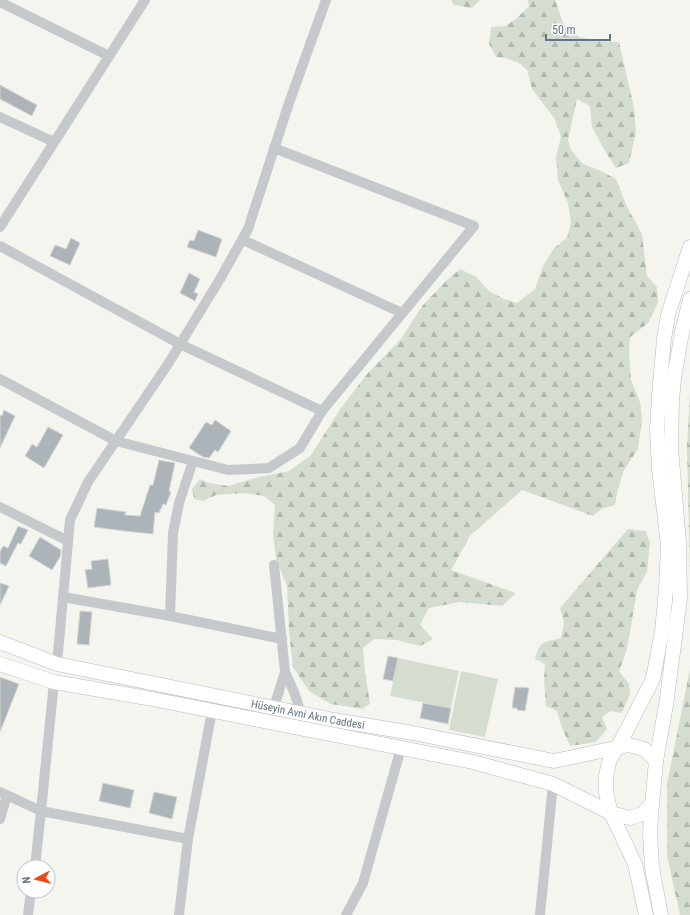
<svg xmlns="http://www.w3.org/2000/svg" width="690" height="915" viewBox="0 0 690 915" font-family="'Roboto Condensed',sans-serif">
  <style>
    .forest { fill: url(#forest-firs) }
    .garden { fill: #d5ddd1 }
    .building { fill: #acb4b9; stroke: #d6d6d3 }
    .lines { fill: none; stroke-linecap: round; stroke-linejoin: round }
    .secondary-casing { stroke: #b5bbbf; stroke-width: 15 }
    .street { stroke: #c6c9cc; stroke-width: 10 }
    .secondary { stroke: #fff; stroke-width: 14 }
    .labels { text-anchor: middle; stroke-width: 4; stroke-linejoin: round; paint-order: stroke }
    .street-label { font-size: 11px; fill: #617484; stroke: #fff }
  </style>
  <defs>
    <pattern id="forest-firs" width="22" height="20" patternUnits="userSpaceOnUse"><rect width="22" height="20" fill="#d5ddd1"/><path d="M5 1l3.5 6h-7zM16 11l3.5 6h-7z" fill="#b0b8af"/></pattern>
  </defs>
  <rect width="100%" height="100%" fill="#f5f5f0"/>
  <g class="forest">
    <polygon points="451,0 480,0 472,8 454,5"/>
    <polygon points="528,0 555,0 564,25 579,37 601,41 619,42 634,108 636,132 629,163 616,168 605,151 592,127 590,106 577,99 568,140 571,150 583,164 599,170 616,179 627,207 642,234 647,276 657,287 658,303 648,323 630,337 629,354 631,380 640,402 642,419 638,449 624,470 618,488 615,505 601,509 593,516 522,490 470,536 451,570 516,593 502,606 460,602 429,608 420,625 433,639 420,646 397,640 374,639 363,648 365,672 370,704 362,709 331,704 309,691 293,667 289,631 287,586 276,559 273,534 275,505 264,496 243,493 216,495 203,501 194,499 192,489 200,479 209,483 228,486 259,477 289,471 311,455 327,430 340,409 368,373 400,340 423,305 447,280 460,269 476,277 489,291 504,299 517,303 535,289 543,266 554,248 567,238 571,222 568,203 558,180 556,157 561,137 555,119 532,89 527,70 519,63 505,58 496,57 489,44 491,27 505,26 516,19 529,6"/>
    <polygon points="690,393 690,576 687,447"/>
    <path d="M628,529L646,531L650,543L647,572L637,590L627,649L619,671L629,684L630,694L622,713L610,711L602,717L607,729L596,742L570,746L562,728L557,711L546,706L544,681L545,664L535,659C540,640 543,643 561,638L564,622L560,608Z"/>
    <polygon points="690,669 690,915 680,915 667,856 667,784"/>
  </g>
  <g class="garden">
    <polygon points="398,658 459,671 451,708 390,696"/>
    <polygon points="461,671 498,679 485,737 449,730"/>
  </g>
  <g class="building">
    <polygon points="0,85 37,105 32,116 0,99"/>
    <polygon points="198,230 222,239 216,257 187,247 190,240 194,241"/>
    <polygon points="71,238 80,243 70,265 50,256 55,245 66,249"/>
    <polygon points="189,273 200,279 194,292 198,294 195,301 180,293"/>
    <polygon points="4,410 15,416 0,448 0,415 2,416"/>
    <polygon points="215,420 231,431 218,452 215,450 209,458 203,457 189,448 206,422 212,425"/>
    <polygon points="48,427 63,435 44,468 25,456 32,444 37,447"/>
    <polygon points="159,460 175,463 169,491 171,492 166,505 163,504 159,513 155,512 153,534 124,531 94,527 97,508 126,512 125,515 140,516 150,485 153,485"/>
    <polygon points="18,526 28,530 21,544 18,543 6,566 0,563 0,552 3,546 8,548"/>
    <polygon points="40,537 61,550 60,557 52,570 29,556"/>
    <polygon points="108,559 111,585 88,588 85,570 92,569 91,561"/>
    <polygon points="0,583 9,586 0,605"/>
    <polygon points="80,611 92,612 89,645 77,644"/>
    <polygon points="388,656 398,658 393,681 383,679"/>
    <polygon points="0,677 19,684 0,732"/>
    <polygon points="515,687 521,688 521,687 529,688 525,711 517,710 517,708 512,708"/>
    <polygon points="423,703 451,708 448,724 420,718"/>
    <polygon points="103,783 134,790 130,808 99,801"/>
    <polygon points="154,792 177,797 172,819 149,813"/>
  </g>
  <g class="lines">
    <g class="secondary-casing">
      <g id="secondary">
        <path id="s1" d="M0,642L57,664L334,720L413,733L554,761L629,745L644,749L656,761"/>
        <polyline points="0,664 54,682 147,698 473,762 553,784 611,813 630,818 642,814 652,804"/>
        <polyline points="646,915 635,864 611,813 606,793 606,775 610,759 618,747 653,679 662,631 666,590 668,545 659,469 657,429 659,396 664,339 668,315 690,247"/>
        <polyline points="661,915 652,867 650,835 651,816 656,761 666,705 680,599 679,542 671,448 672,401 674,378 682,332 690,299"/>
      </g>
    </g>
    <g class="street">
      <polyline points="0,2 109,56"/>
      <polyline points="0,117 54,142"/>
      <polyline points="0,227 145,0"/>
      <polyline points="243,240 402,313"/>
      <polyline points="0,246 180,344 322,411"/>
      <polyline points="0,379 116,441 228,470 269,468 300,448 322,411 474,226 274,148"/>
      <polyline points="0,507 68,541"/>
      <polyline points="274,565 285,672 294,692 301,713"/>
      <polyline points="63,597 170,616 282,639"/>
      <polyline points="170,616 173,533 179,503 193,461"/>
      <polyline points="57,664 70,520 88,482 168,364 220,279 248,229 289,103 326,0"/>
      <polyline points="54,682 41,811 188,839"/>
      <polyline points="274,707 285,672"/>
      <polyline points="0,792 41,811 35,867"/>
      <polyline points="0,819 7,795"/>
      <polyline points="28,915 31,891"/>
      <polyline points="179,915 188,839 212,711"/>
      <polyline points="346,915 363,883 401,748"/>
      <polyline points="540,915 553,784"/>
    </g>
    <use href="#secondary" class="secondary"/>
  </g>
  <g class="labels">
    <g class="street-label">
      <text dy="4" stroke="none"><textPath href="#s1" startOffset="317">Hüseyin Avni Akın Caddesi</textPath></text>
    </g>
  </g>
  <g transform="translate(36 879) rotate(263)"><circle r="19" fill="#ffffff" stroke="#c0c7ce"/>
  <path d="M0-3L7 15L0 10L-7 15Z" fill="#f24713"/>
  <text y="-6" font-size="11" font-weight="bold" text-anchor="middle" fill="#617484">N</text>
  </g>
  <path d="M546 34v6h64v-6" fill="none" stroke="#617484" stroke-width="2"/>
  <text x="552" y="34" font-size="12" fill="#617484" stroke="#ffffff" stroke-width="3" paint-order="stroke">50 m</text>
</svg>
